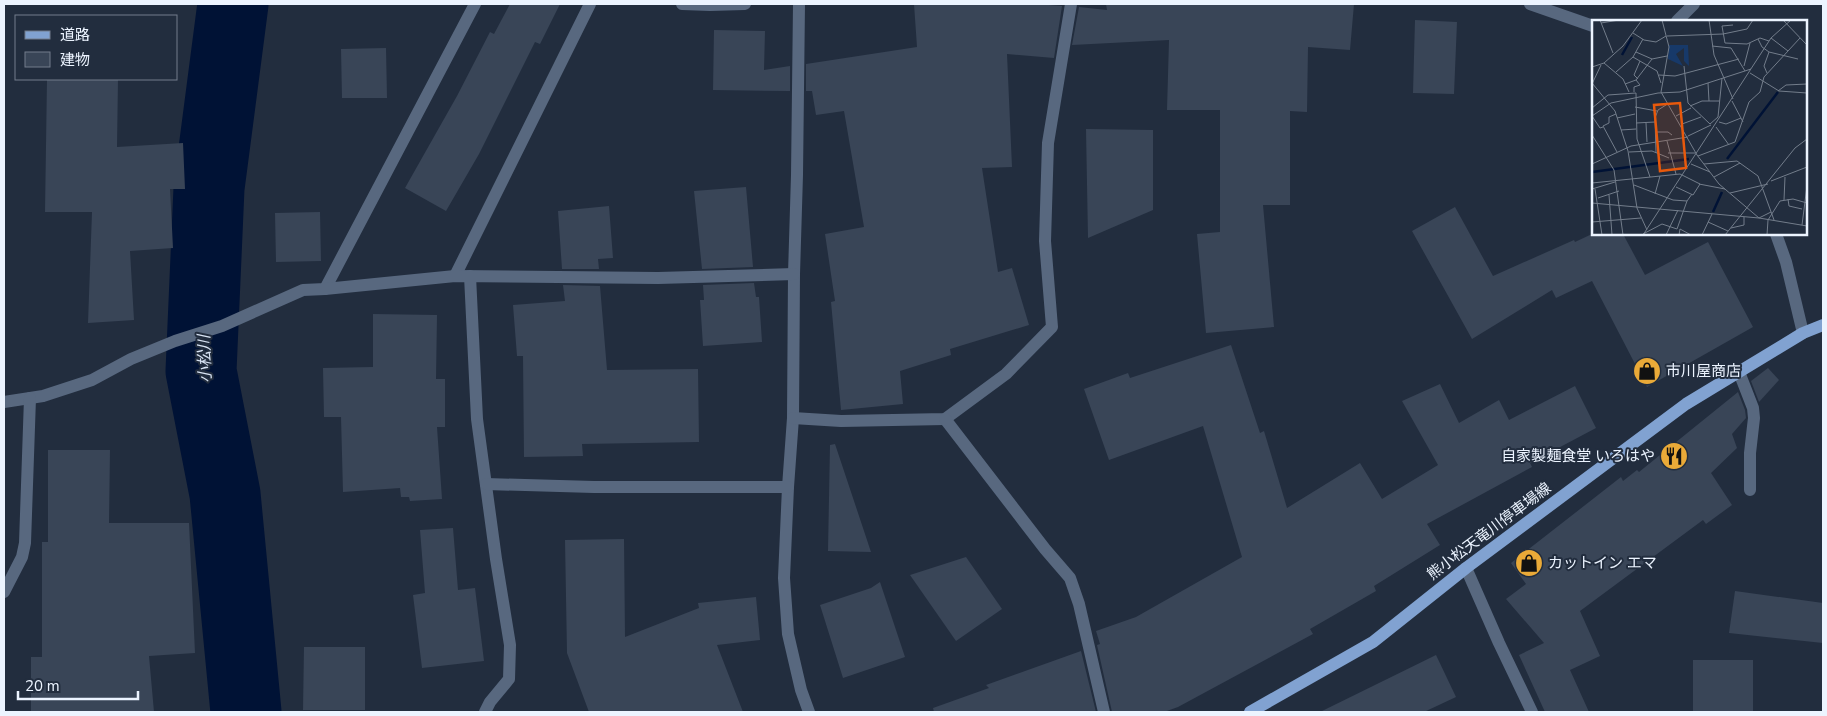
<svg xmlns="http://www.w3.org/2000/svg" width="1827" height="716" viewBox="0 0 1827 716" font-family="'Nunito Sans','Noto Sans JP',sans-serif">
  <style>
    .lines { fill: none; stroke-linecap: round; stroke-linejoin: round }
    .river { stroke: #001235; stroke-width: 71 }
    .building { fill: #394557 }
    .minor { stroke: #58687f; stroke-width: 12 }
    .major { stroke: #81a2d1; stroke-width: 12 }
    .labels { text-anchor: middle; stroke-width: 4; stroke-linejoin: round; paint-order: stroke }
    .poi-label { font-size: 15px; fill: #ecf4ff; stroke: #222d3e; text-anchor: start }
    .street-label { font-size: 15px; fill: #ecf4ff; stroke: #222d3e }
    .water-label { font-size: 16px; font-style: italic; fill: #dae5f5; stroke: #222d3e }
    .inset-river { fill: none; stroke: #001235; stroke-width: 2.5 }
    .inset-road { fill: none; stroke: #737d8b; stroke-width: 1 }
    .view { fill: #e8590c; fill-opacity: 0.15; stroke: #e8590c; stroke-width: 2.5 }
    .inset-edge { fill: none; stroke: #ecf4ff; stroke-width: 2.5 }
  </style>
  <rect width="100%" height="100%" fill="#222d3e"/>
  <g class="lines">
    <polyline class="river" points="233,4 209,188 201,371 225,494 246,712"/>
  </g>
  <g class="building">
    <polygon points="510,4 560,4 540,44 535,42 479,154 446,211 405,188 457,96 490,32 494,34"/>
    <polygon points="914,4 1036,4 1062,6 1054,58 1007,54 1012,167 982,168 998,272 1012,268 1029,325 950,349 951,355 900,371 903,404 841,410 831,302 835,301 825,234 864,227 844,111 816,115 812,91 806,91 806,64 917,47"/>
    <polygon points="1106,4 1354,4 1350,50 1308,47 1307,112 1290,111 1290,205 1263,205 1274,327 1206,333 1197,234 1220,232 1220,110 1167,110 1169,40 1072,45 1079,7 1107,10"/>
    <polygon points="1415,20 1457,22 1454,94 1413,93"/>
    <polygon points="714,30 765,31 764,70 790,66 790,91 713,90"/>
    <polygon points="386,48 387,98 342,98 341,49"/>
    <polygon points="47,79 118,79 117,147 183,143 185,189 170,189 173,248 130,251 134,320 88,323 92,212 45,212"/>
    <polygon points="1086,129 1153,130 1153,210 1088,238"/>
    <polygon points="746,187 753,267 702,269 694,191"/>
    <polygon points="609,206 613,258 598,259 599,269 562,269 558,211"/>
    <polygon points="1455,207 1493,276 1574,240 1575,242 1592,234 1623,234 1645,275 1708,242 1753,327 1647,387 1592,281 1556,298 1552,290 1472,339 1412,231"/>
    <polygon points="320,212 321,261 276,262 275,213"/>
    <polygon points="754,283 756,297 759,297 762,342 703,346 700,300 704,300 703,285"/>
    <polygon points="563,285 600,286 607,370 698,369 699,442 582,444 583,456 524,457 523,356 517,356 513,305 565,301"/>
    <polygon points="373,314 437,315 436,379 445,379 445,427 437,427 442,499 410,501 409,497 401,497 400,488 343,492 341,417 324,417 323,368 373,367"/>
    <polygon points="1231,345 1260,433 1264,431 1287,508 1360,463 1382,499 1438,465 1402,401 1440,384 1459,423 1499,400 1509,420 1575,386 1596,428 1530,463 1532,467 1427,524 1440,545 1374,586 1376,591 1310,629 1313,634 1178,707 1164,712 1112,712 1097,645 1100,644 1096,631 1136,617 1242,557 1203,426 1109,460 1084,389 1128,373 1130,378"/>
    <polygon points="1768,368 1779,380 1759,402 1751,381"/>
    <polygon points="1738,392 1745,410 1746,418 1732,434 1737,448 1711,473 1732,505 1706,524 1703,520 1580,611 1600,656 1570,670 1589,712 1545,712 1519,655 1544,643 1506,599 1526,584 1511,563 1621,477 1623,481 1637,470 1639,472"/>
    <polygon points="835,444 871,552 828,551 830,445"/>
    <polygon points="48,450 110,450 109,523 189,523 195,653 149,656 154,712 31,712 31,657 42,657 42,542 48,542"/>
    <polygon points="453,528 458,590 475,588 484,661 422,668 413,595 425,593 420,530"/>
    <polygon points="624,539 625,637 699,608 698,603 756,597 760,640 717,645 743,712 589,712 567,653 565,540"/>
    <polygon points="966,557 1002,609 956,641 910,575"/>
    <polygon points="880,582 905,657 843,678 820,605 871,588"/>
    <polygon points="1735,591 1823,603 1823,643 1729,633"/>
    <polygon points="304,647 365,647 365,710 303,710"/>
    <polygon points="1081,651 1096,712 934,712 933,708 989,688 986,685"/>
    <polygon points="1436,655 1456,697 1424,712 1320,712"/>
    <rect x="1693" y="660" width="60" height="52"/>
  </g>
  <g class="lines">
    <g class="minor">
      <polyline points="682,4 710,5 745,4"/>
      <polyline points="799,4 797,175 794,274 793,418 788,487 784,578 788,634 801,690 809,712"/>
      <polyline points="1530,4 1593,26"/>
      <polyline points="1677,21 1694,4"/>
      <polyline points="1776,234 1786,262 1803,333"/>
      <polyline points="455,276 590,4"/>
      <polyline points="470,276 477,419 496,559 510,645 509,679 490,702 485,712"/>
      <polyline points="325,289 475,4"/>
      <polyline points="1739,372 1753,408 1754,418 1750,453 1750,490"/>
      <polyline points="4,402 43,396 92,380 131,359 175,341 222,326 303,290 325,289 455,276 658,278 794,274"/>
      <polyline points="793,418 841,421 945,419 1006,374 1052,327 1045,241 1048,143 1071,4"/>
      <polyline points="945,419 1045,549 1070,578 1079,604 1104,712"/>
      <polyline points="486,484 594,487 788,487"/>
      <polyline points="1466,568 1499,643 1532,712"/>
      <polyline points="4,592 22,557 25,543 30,398"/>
    </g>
    <polyline class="major" points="1250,712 1373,642 1466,568 1686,404 1803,333 1823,325"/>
  </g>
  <defs>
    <g id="shop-disc" transform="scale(1.4375)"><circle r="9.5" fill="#eaaa38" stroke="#222d3e"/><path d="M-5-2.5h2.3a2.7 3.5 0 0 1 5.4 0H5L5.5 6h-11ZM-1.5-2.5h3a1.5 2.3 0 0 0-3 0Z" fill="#111"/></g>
    <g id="restaurant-disc" transform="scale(1.4375)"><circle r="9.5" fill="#eaaa38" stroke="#222d3e"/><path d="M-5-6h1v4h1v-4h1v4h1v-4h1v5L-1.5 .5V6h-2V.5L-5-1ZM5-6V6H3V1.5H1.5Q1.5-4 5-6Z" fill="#111"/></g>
  </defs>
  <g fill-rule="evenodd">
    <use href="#shop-disc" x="1647" y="371"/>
    <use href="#restaurant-disc" x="1674" y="456"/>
    <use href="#shop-disc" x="1529" y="563"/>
  </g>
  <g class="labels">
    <g class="poi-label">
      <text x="1666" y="376">市川屋商店</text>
      <text x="1655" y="461" text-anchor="end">自家製麺食堂 いろはや</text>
      <text x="1548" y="568">カットイン エマ</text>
    </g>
    <g class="street-label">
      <text transform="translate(1489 531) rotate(-37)" y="5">熊小松天竜川停車場線</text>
    </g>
    <g class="water-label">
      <text transform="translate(204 359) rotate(-92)" y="6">小松川</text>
    </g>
  </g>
  <g transform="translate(1592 20)">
    <rect width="215" height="215" fill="#222d3e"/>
    <path d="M77,25H96L97,46L92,41V28L84,34L91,46L76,39Z" fill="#173969"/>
    <path class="inset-river" d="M30,35L40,17M135,139L186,72M0,152L97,139M121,192L130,172"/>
    <path class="inset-road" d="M8,0L21,33M70,0L77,27L69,72L105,135L127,164L167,198L215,206M117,0L122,35L141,79M191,0L215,25M9,3L27,0M41,13L52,20L64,22L74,16M75,16L131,14L155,9L161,0M179,18L196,31M166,19L170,27L177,32L206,39M133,23L155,24L168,18L177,21M133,23L130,6L141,5M120,26L139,28L153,51M44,32L60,39M41,37L65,51L69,63M12,43L31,59L37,72M92,46L96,83L118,104L126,97L130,58M152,46L158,23M0,47L12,43L31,26L50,0M215,51V67M24,52L41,37L51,19M158,53L187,71L215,73M175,53L172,46L177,32M67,55L83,56L147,39M46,59L42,55L48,41M0,63L23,91L36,131L45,188L55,210M116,63L117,81M0,64L9,45M33,64L44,60L60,39L75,36M186,71L194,65L215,64M42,72V67L48,65L44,60M140,81L151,102M98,86L110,81H128M43,87L65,91M0,88L16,75L44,73L45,119L58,157M24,94L17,97V103L11,106L25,132M0,96L19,83L66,73L88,72L159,49M0,96L8,108L11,107M84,96L99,88M25,98L43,94M127,102L134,104L149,98M44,103L63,102M54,103L55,122M90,104L109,97M124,107L137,125M29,110L44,109M64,112H76L80,115M0,115L22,150L31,215M96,116L119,105M75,121L84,154M37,132L60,131L77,138M64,133L63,98L66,90L74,85M76,133H103M106,136L143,122L157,82L168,72L172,57L208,18M0,144L39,126L96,117M99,144L118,152M112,144L145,141L166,156L182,200M122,157L148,143M179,161L215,147M0,163L88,154L108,164L101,175L84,167M107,164L133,169M42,165L81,180L95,181L100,174M0,169L23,162M3,169L10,215M138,173L176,164M63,174L68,156M17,175L20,215M6,178L27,171M196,179L197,186L210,189M192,180L193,157M0,183L167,198L179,192M0,202L49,198M116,202L136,211M210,205L215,166M139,208L152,205V197M51,214L70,204L85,209L95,181M51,215L179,18L199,0M74,215L86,190M87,215L88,209L99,215M110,215L120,194M133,215L203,128L215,119M175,215L176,200L188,181L201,179L215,183"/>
    <path class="view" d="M88,83L94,148L68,151L62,85Z"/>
    <rect width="215" height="215" class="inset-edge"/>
  </g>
  <rect width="1827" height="716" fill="none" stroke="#ecf4ff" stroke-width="10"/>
  <rect x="15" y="15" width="162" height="65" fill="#222d3e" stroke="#737d8b"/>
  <rect x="25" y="31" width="25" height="8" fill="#81a2d1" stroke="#737d8b"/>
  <text x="60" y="40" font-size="15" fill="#ecf4ff">道路</text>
  <rect x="25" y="52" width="25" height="15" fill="#394557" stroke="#737d8b"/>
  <text x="60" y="65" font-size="15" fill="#ecf4ff">建物</text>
  <path d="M18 691v8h120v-8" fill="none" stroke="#ecf4ff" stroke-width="2.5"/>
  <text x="25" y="691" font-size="15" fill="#ecf4ff" stroke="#222d3e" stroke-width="4" paint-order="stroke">20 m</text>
</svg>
